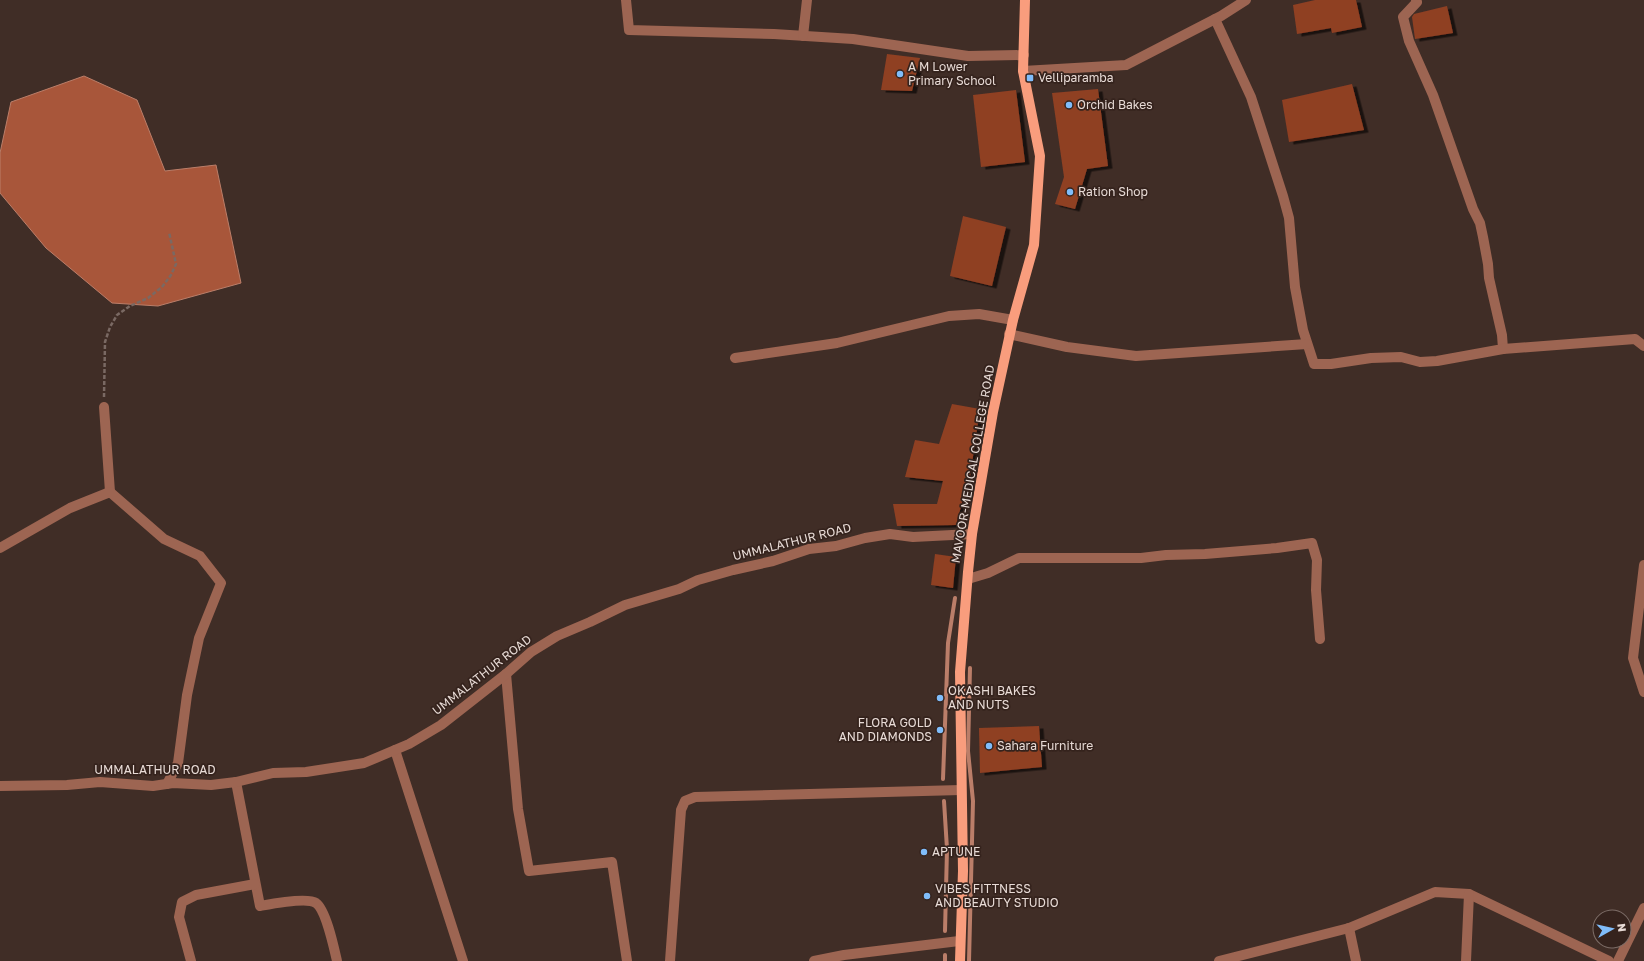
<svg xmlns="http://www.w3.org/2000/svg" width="1644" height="961" viewBox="0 0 1644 961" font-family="'Golos Text',sans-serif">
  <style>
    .water { fill: #a8563a; stroke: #bb7e69 }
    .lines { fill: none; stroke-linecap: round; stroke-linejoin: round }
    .stream { stroke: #bb7e69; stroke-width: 4 }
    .building { fill: #8f3f23; filter: url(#shadow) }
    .path { stroke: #7a6963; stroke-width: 2.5; stroke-dasharray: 4 2; stroke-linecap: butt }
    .minor { stroke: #9d6552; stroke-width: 10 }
    .major { stroke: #f99d7d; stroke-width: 10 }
    .poi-dot { fill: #80bdfa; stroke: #35231d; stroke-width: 1.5 }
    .labels { text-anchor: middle; stroke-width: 3.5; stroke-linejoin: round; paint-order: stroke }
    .poi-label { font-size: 12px; fill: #e8dbd6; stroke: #35231d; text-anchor: start }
    .street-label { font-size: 12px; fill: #e8dbd6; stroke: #35231d }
  </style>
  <defs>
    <filter id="shadow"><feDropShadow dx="4.5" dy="2.5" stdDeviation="0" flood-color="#0009"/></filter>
  </defs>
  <rect width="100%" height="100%" fill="#402d26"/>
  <polygon class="water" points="84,76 137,100 165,171 216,165 241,283 158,306 112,303 46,248 0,193 0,153 11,102"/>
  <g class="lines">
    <g class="stream">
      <polyline points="943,779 948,643 955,598"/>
      <polyline points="944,801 947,849 945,931"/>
      <polyline points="945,961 945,955"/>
      <polyline points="969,961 973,801 968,751 970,668"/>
    </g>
  </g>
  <g class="building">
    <polygon points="1315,0 1356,0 1362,27 1332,33 1331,28 1297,34 1293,5"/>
    <polygon points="1447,6 1453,33 1415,39 1412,17 1414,14"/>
    <polygon points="887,54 920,58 912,91 881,90"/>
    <polygon points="1352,84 1364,130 1289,142 1282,100"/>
    <polygon points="1098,89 1108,166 1087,169 1075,209 1055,204 1064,177 1052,93"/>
    <polygon points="1016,90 1025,162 981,167 973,95"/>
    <polygon points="963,216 1006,227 992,286 950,276"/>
    <polygon points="952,404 980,409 969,484 967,484 956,525 897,526 893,504 937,504 943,481 905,477 915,440 939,444"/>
    <polygon points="935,554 956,557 953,588 931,585"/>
    <polygon points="1039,726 1042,767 980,773 979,728"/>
  </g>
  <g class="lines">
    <polyline class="path" points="104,397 105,342 110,327 117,315 130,306 148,298 162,287 171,275 176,264 169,232"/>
    <g class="minor">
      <polyline points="626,0 629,30 774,34 853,39 968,56 1024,55"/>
      <polyline points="1215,19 1251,97 1283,196 1289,218 1295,287 1303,330 1314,364 1331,364 1371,358 1401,357 1420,362 1437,361 1503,349 1502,335 1489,278 1488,264 1483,237 1480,223 1473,209 1433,95 1409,41 1403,17 1417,2 1416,0"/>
      <polyline points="803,36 807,0"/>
      <polyline points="1023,71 1126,65 1221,16 1246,0"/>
      <polyline points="1009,334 1067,347 1136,356 1307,344"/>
      <polyline points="1503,349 1635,339 1644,346"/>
      <polyline points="735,358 837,343 949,316 979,314 1013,320"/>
      <polyline points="104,407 110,492"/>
      <polyline points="0,548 70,508 110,492 164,539 200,556 221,583 199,638 187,695 178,763 167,784"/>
      <polyline points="1644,565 1633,658 1644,692"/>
      <polyline points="968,579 988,573 1019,558 1141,558 1166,555 1205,554 1277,548 1312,543 1317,560 1316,590 1320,639"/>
      <polyline points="506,674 518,809 529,871 612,862 627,961"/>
      <polyline points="395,750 463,961"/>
      <path d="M236,782L260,906C271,904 307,897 316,903C326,910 334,948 337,961"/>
      <polyline points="0,786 67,785 100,782 153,786 173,783 211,785 236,782 273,773 306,772 364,763 409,744 441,725 506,674 531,652 557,636 590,622 625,605 679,589 698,580 733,570 773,561 809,549 836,546 865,538 890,534 913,537 972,534"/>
      <polyline points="1349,928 1356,961"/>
      <polyline points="191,961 179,917 182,902 196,895 255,884"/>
      <polyline points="670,961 681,810 685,801 695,797 961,790"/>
      <polyline points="814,961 844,955 959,941"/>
      <polyline points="1219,961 1349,928 1435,892 1469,894 1609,961"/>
      <polyline points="1466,961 1469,894"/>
      <polyline points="1618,961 1644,908"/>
    </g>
    <polyline class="major" points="960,961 963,871 960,672 968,572 972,534 993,412 1013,320 1034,245 1040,156 1023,71 1025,0"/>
  </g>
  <g class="poi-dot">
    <circle cx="900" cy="74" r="4"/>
    <rect x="1026" y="74" width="8" height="8" rx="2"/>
    <circle cx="1069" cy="105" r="4"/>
    <circle cx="1070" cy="192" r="4"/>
    <circle cx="940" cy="698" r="4"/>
    <circle cx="940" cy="730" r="4"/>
    <circle cx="989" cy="746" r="4"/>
    <circle cx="924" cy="852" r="4"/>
    <circle cx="927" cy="896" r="4"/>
  </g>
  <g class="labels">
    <g class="poi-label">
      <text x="908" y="71">A M Lower<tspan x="908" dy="14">Primary School</tspan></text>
      <text x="1038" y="82">Velliparamba</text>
      <text x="1077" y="109">Orchid Bakes</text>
      <text x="1078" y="196">Ration Shop</text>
      <text x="948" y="695">OKASHI BAKES<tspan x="948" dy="14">AND NUTS</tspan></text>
      <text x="932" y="727" text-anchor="end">FLORA GOLD<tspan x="932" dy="14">AND DIAMONDS</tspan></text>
      <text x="997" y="750">Sahara Furniture</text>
      <text x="932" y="856">APTUNE</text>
      <text x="935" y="893">VIBES FITTNESS<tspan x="935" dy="14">AND BEAUTY STUDIO</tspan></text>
    </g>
    <g class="street-label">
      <text transform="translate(973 464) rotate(-80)" y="4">MAVOOR-MEDICAL COLLEGE ROAD</text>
      <text transform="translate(792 542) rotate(-14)" y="4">UMMALATHUR ROAD</text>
      <text transform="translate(482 675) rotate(-38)" y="4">UMMALATHUR ROAD</text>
      <text x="155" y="774">UMMALATHUR ROAD</text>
    </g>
  </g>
  <g transform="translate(1612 929) rotate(82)"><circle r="19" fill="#35231d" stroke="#7d6d67"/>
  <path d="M0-3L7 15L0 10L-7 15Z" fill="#80bdfa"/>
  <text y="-6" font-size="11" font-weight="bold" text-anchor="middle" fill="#e8dbd6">N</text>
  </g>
</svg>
